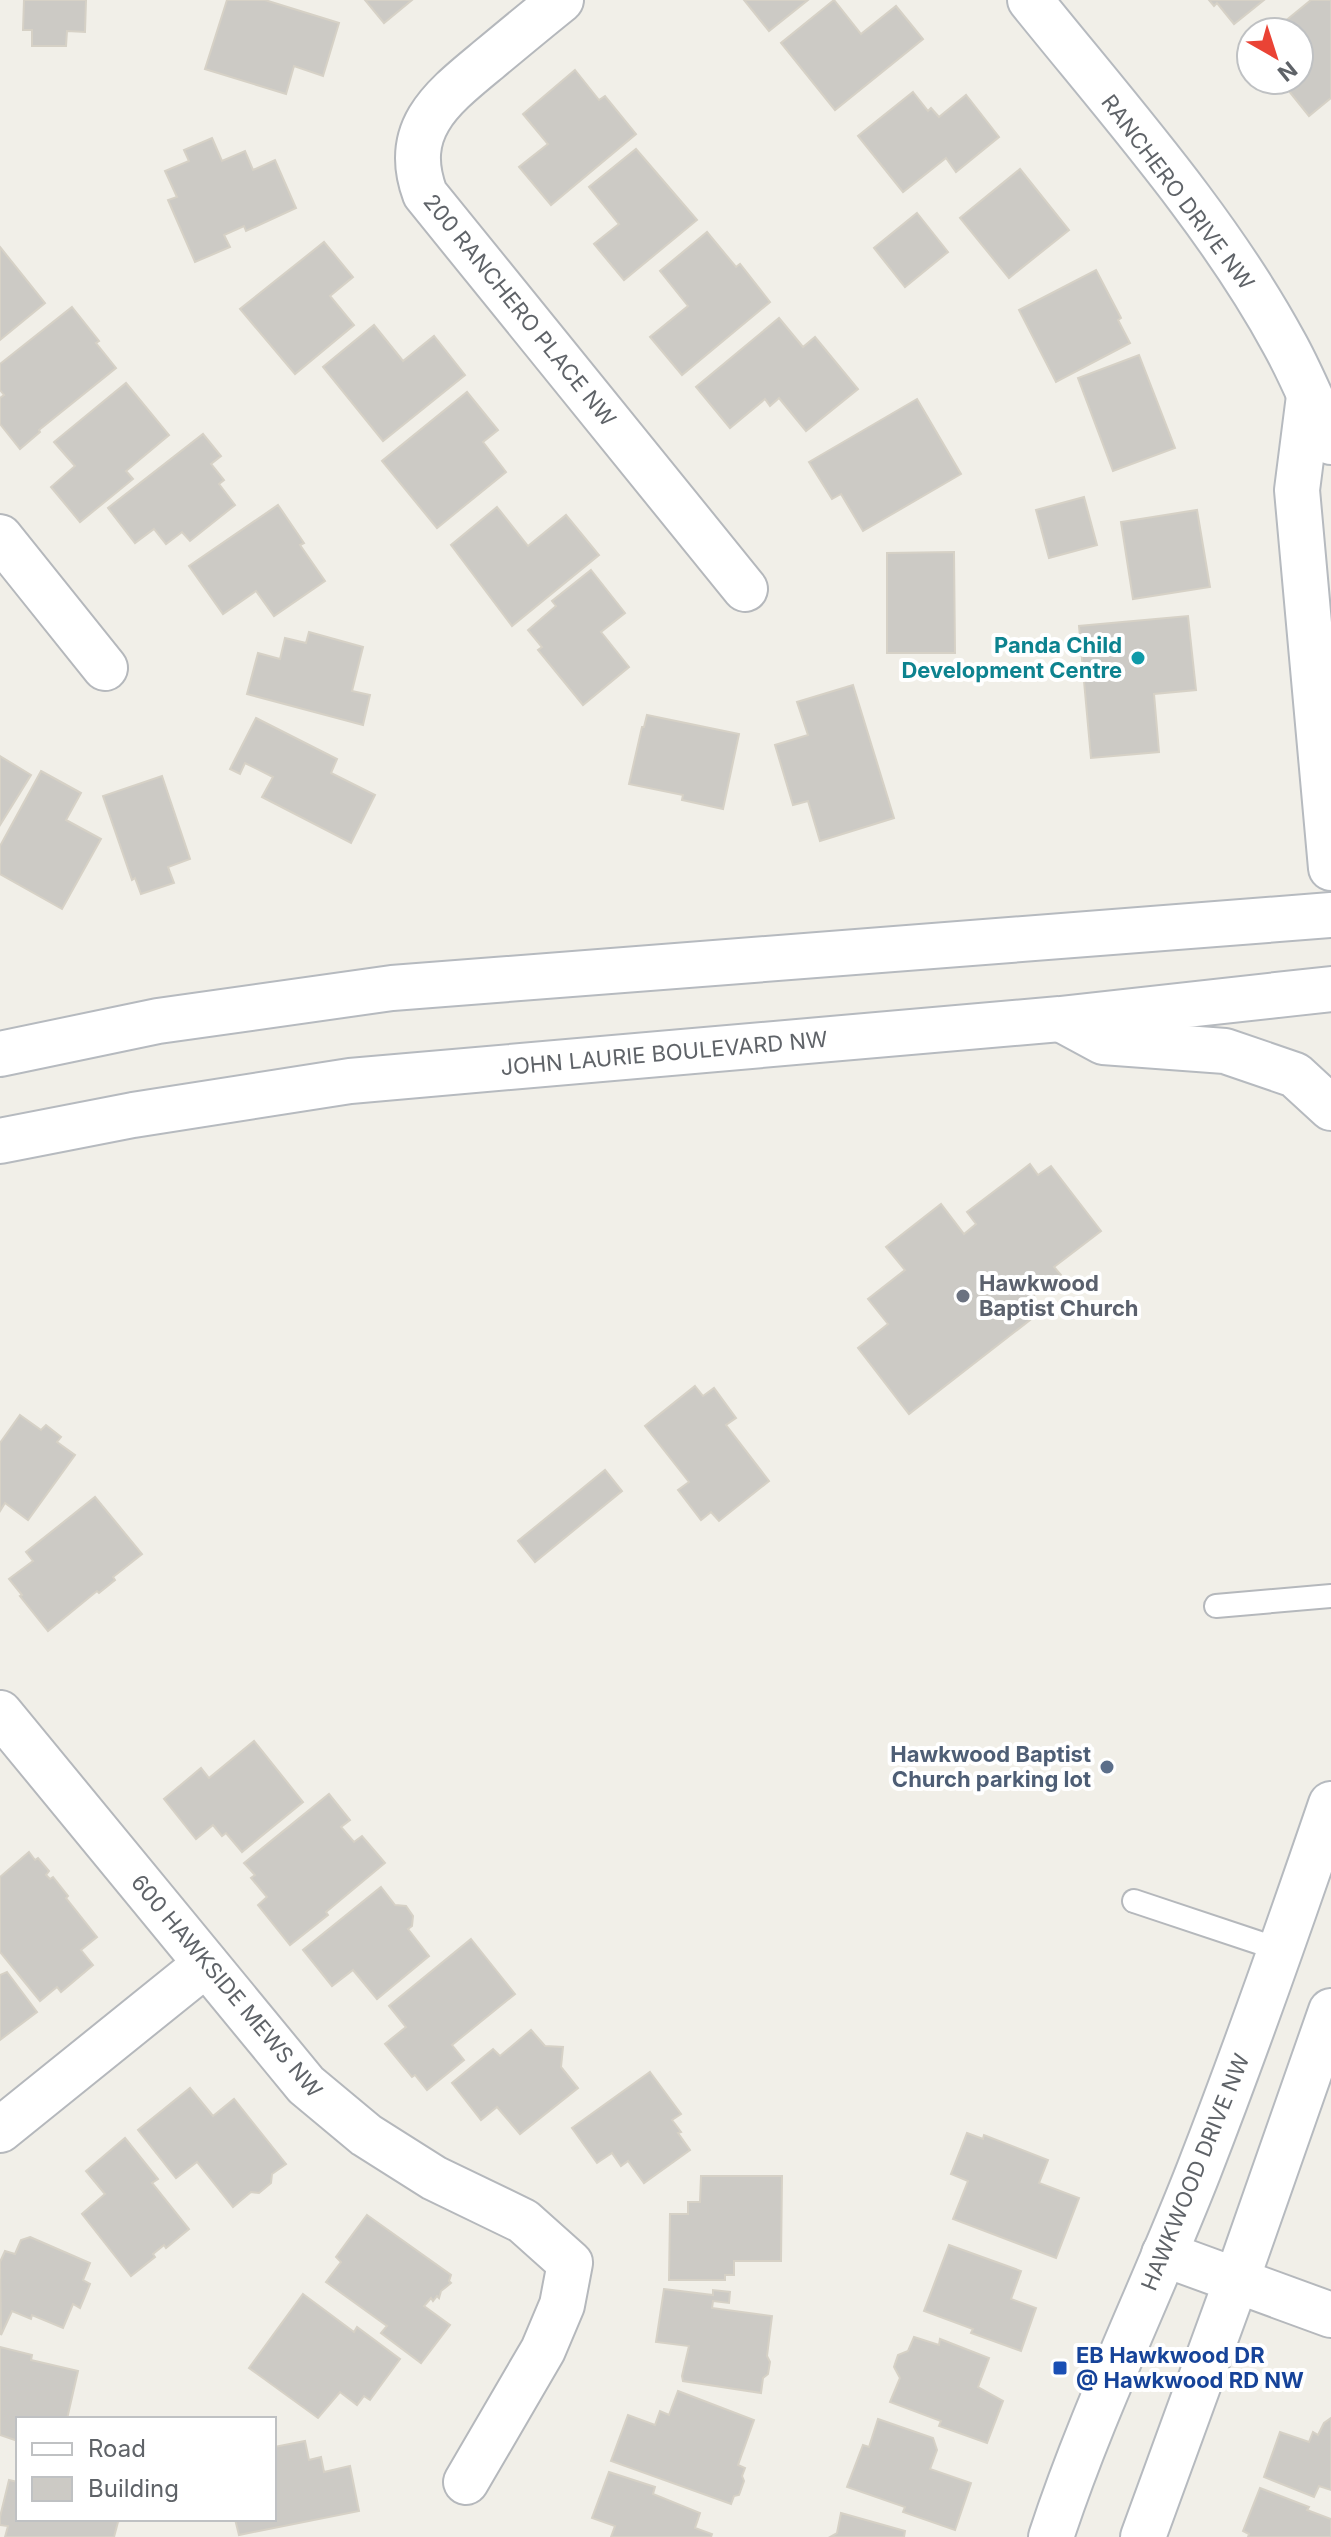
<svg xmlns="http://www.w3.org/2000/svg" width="1331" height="2537" viewBox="0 0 1331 2537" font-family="Inter,sans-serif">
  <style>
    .building { fill: #cccac5; stroke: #d6d1c6; stroke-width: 2 }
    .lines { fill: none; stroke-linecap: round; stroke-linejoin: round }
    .lane-casing { stroke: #b5b8bc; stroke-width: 26 }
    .street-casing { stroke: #b5b8bc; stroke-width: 48 }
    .secondary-casing { stroke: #b6babf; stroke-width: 48 }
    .lane { stroke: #fff; stroke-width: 22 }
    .street { stroke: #fff; stroke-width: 44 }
    .secondary { stroke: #fff; stroke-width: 44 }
    .culture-dot { fill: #0f9aa8; stroke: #fff; stroke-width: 3 }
    .worship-dot { fill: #6b7280; stroke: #fff; stroke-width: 3 }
    .service-dot { fill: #5c6f8a; stroke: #fff; stroke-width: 3 }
    .transit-dot { fill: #1a4fb4; stroke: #fff; stroke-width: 3 }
    .labels { text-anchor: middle; stroke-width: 8; stroke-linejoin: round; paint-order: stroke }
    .street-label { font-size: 22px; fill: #5f6368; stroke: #fff }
    .culture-label { font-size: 22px; font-weight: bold; fill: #0d838f; stroke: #fff; text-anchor: end }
    .worship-label { font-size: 22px; font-weight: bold; fill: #5b616d; stroke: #fff; text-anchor: start }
    .service-label { font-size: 22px; font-weight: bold; fill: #4e5e75; stroke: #fff; text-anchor: end }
    .transit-label { font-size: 22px; font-weight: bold; fill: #164399; stroke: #fff; text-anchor: start }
  </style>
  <rect width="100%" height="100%" fill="#f1efe8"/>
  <g class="building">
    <polygon points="24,0 86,0 85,32 67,31 66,46 32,46 32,30 23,30"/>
    <polygon points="227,0 265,0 339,23 323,76 294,66 286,94 205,69"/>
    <polygon points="365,0 412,0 384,23"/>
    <polygon points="744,0 808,0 769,31"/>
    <polygon points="834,0 861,34 896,6 923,39 835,110 781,43"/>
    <polygon points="1209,0 1264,0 1234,24 1217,3 1214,6"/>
    <polygon points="1311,0 1331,0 1331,98 1309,116 1280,80 1299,80 1299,61 1301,59 1304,63 1312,56 1299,40 1299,32 1293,32 1284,22"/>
    <polygon points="575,70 599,100 605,96 636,134 551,205 519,167 548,144 523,114"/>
    <polygon points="913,92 928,111 931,108 939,117 966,95 999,137 956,172 946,158 903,192 858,136"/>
    <polygon points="212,138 222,161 245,151 253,170 275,160 296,208 246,231 244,226 224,235 230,247 195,262 168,200 177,197 165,171 189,161 184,150"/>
    <polygon points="636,149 697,220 624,280 594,244 619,224 589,187"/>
    <polygon points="1020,169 1069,230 1009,278 960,218"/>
    <polygon points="917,213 948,252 905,287 874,248"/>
    <polygon points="707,232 736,267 740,264 770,302 682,375 650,337 688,306 660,271"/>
    <polygon points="324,242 353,277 330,296 354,325 295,374 240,309"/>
    <polygon points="0,247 45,303 0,340"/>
    <polygon points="1096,270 1121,318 1118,320 1130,343 1056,382 1019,310"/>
    <polygon points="72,307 99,341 96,343 116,368 39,430 40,432 20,449 0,424 0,398 4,395 0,390 0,364"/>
    <polygon points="779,318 803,347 815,337 858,389 806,431 779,398 770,406 765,399 730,428 696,387"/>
    <polygon points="374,325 403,361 434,336 465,375 383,441 323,367"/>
    <polygon points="1139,355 1175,448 1113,471 1078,378"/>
    <polygon points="126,383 169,435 126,471 133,479 80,522 51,487 75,466 54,442"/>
    <polygon points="467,392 498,430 483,442 506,472 437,528 382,461"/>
    <polygon points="917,399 961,474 863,531 841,494 832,499 809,462"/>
    <polygon points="203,434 221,456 211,464 224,480 219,484 235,505 190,541 182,532 166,544 154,529 135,543 108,508"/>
    <polygon points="1084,497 1097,545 1049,558 1036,510"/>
    <polygon points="278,505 304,543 300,545 325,581 274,616 256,591 223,614 189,566"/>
    <polygon points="497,507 528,546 566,515 599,555 512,626 451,545"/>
    <polygon points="1197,510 1210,587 1133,599 1121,522"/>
    <polygon points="954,552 955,653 887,653 887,553"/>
    <polygon points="591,570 625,613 601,632 629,667 583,705 538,650 542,647 528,630 556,606 552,601"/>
    <polygon points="1188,616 1196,690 1154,694 1159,752 1091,758 1079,626"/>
    <polygon points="309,632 363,647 352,691 370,695 363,725 247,694 258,653 280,659 285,638 306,643"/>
    <polygon points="853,685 894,818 820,841 808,801 793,805 775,745 808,735 797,702"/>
    <polygon points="647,715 739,734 723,809 682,800 683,795 629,784 642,727 644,727"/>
    <polygon points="256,718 337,759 331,773 375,795 351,843 262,797 273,777 245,763 240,774 230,769"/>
    <polygon points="0,756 31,775 0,825"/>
    <polygon points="41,771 81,793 66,820 101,839 62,909 0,874 0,846"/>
    <polygon points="162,776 190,859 168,867 174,883 141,894 135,878 132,880 103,796"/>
    <polygon points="1030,1164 1038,1175 1051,1166 1101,1231 1054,1267 1061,1275 1058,1284 1053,1286 1047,1285 1020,1306 1030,1320 909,1414 858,1348 888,1324 868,1299 905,1270 886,1247 941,1204 964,1234 976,1224 967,1212"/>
    <polygon points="695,1386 703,1396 714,1388 736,1418 726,1425 769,1481 719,1521 711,1512 701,1520 678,1490 689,1482 645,1426"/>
    <polygon points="20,1415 41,1430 46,1425 61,1437 57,1442 75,1455 28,1520 5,1503 0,1511 0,1443"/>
    <polygon points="605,1470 622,1491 535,1562 518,1541"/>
    <polygon points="95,1497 142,1554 113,1577 115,1580 99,1593 97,1591 48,1631 20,1596 22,1595 9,1579 33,1561 26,1552"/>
    <polygon points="254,1741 303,1802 242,1852 226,1833 222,1836 213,1825 196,1839 164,1799 201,1768 209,1778"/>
    <polygon points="329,1794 350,1820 341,1827 354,1842 362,1836 385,1863 326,1912 328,1915 290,1945 258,1905 267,1897 251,1878 255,1875 244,1863"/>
    <polygon points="29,1852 35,1860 38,1858 49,1871 46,1875 50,1879 53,1877 68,1896 66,1898 97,1937 81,1950 93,1965 61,1992 57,1987 40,2001 0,1952 0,1877"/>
    <polygon points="381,1887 395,1905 406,1906 413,1916 412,1926 408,1929 429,1956 377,1999 353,1970 332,1986 303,1950"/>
    <polygon points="471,1939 515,1994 452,2045 464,2060 427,2090 415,2075 412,2077 385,2044 406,2027 389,2006"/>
    <polygon points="7,1972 37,2012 0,2040 0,1975"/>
    <polygon points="531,2030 545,2046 563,2047 561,2067 578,2088 520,2134 497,2107 481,2120 452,2083 493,2049 500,2056"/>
    <polygon points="650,2072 681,2114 672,2120 681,2132 678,2133 690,2150 644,2183 628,2161 621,2166 612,2153 597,2163 572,2128"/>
    <polygon points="190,2088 213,2116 234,2099 286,2164 272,2174 271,2183 259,2193 251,2192 233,2207 197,2162 176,2178 138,2130"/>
    <polygon points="967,2133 983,2139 984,2135 1048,2160 1039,2183 1079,2198 1056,2258 953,2219 968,2181 951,2174"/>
    <polygon points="125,2138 158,2179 152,2183 189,2229 166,2248 164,2245 153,2254 155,2257 131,2276 82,2214 105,2194 86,2171"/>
    <polygon points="701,2176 782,2176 781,2261 734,2261 734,2275 725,2275 725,2280 669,2280 670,2214 688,2214 688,2202 700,2202"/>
    <polygon points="367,2215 451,2275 449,2281 451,2283 441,2291 439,2298 437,2296 433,2301 431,2298 424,2306 450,2325 421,2363 381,2333 387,2326 326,2282 341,2262 336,2257"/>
    <polygon points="30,2237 90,2263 83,2280 90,2284 80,2308 73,2304 63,2328 32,2315 31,2319 12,2311 1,2335 0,2262 5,2251 15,2254 21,2240"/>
    <polygon points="949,2245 1021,2271 1011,2299 1036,2308 1021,2351 971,2333 973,2329 924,2311"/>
    <polygon points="664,2289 713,2295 713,2290 730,2292 729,2303 713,2301 712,2308 772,2316 767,2356 770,2362 768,2374 763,2378 761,2393 683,2381 682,2376 689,2346 656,2342"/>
    <polygon points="303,2294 354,2332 357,2327 400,2359 370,2400 364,2396 357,2405 340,2392 318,2418 249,2368"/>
    <polygon points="914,2337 939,2345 940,2339 989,2358 978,2387 1003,2401 987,2443 939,2426 941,2421 890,2402 900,2378 894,2367 898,2355 908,2351"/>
    <polygon points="0,2347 32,2355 31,2360 78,2371 67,2419 18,2419 18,2441 0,2435"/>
    <polygon points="678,2391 754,2420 738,2465 745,2468 742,2476 744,2481 739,2495 734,2496 731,2504 611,2461 628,2415 655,2425 660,2411 669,2415"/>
    <polygon points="1331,2418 1331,2490 1319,2486 1314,2497 1264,2477 1280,2432 1309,2442 1313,2432 1318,2435 1324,2423"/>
    <polygon points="878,2419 933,2438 937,2450 930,2469 971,2483 955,2530 903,2512 905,2507 847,2487 863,2445 869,2447"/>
    <polygon points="305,2441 309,2460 321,2457 324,2472 350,2466 359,2511 239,2535 235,2519 274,2519 274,2447"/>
    <polygon points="609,2472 655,2487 653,2494 700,2513 695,2528 712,2534 711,2537 611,2537 615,2526 592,2518"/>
    <polygon points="9,2480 18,2482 18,2519 123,2519 118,2522 114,2537 5,2537 8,2526 0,2525 0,2517"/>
    <polygon points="1260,2488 1309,2507 1307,2510 1331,2519 1331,2537 1248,2537 1249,2534 1243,2531"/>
    <polygon points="841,2513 905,2531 904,2537 830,2537 837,2533"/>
  </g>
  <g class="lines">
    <g class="lane-casing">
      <g id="lane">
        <polyline points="1216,1606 1331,1596"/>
        <polyline points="1134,1901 1281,1950"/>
      </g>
    </g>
    <g class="street-casing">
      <g id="street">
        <path d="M561,0C536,20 512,40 488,60C442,98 401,129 425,194L745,589"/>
        <polyline points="0,537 105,668"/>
        <polyline points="0,1713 306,2085 366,2135 434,2178 523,2221 570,2263 562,2305 543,2350 466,2482"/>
        <polyline points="0,2130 206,1964"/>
        <polyline points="1164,2254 1331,2315"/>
      </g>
    </g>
    <g class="secondary-casing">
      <g id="secondary">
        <path d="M1030,0C1117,108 1218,221 1284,343C1302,375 1315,409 1331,442"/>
        <polyline points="1309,396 1297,490 1331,868"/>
        <polyline points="1066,1022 1103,1042 1225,1051 1295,1075 1331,1108"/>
        <polyline points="0,1054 158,1021 392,988 1331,915"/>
        <polyline points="0,1141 133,1115 350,1081 1060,1019 1331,989"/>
        <path d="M1051,2537C1092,2412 1151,2293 1199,2170C1246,2049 1289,1927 1331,1804"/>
        <polyline points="1143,2537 1236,2282 1331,2011"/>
      </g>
    </g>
    <use href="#lane" class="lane"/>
    <use href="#street" class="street"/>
    <use href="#secondary" class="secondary"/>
  </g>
  <circle class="culture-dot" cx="1138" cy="658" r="8"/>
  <circle class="worship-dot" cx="963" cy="1296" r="8"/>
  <circle class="service-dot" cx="1107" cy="1767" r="8"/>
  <rect class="transit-dot" x="1052" y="2360" width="16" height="16" rx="4"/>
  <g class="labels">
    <g class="street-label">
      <text transform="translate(1178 192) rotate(53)" y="8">RANCHERO DRIVE NW</text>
      <text transform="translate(520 310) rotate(51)" y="8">200 RANCHERO PLACE NW</text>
      <text transform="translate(664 1053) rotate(-5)" y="8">JOHN LAURIE BOULEVARD NW</text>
      <text transform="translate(227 1986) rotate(50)" y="8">600 HAWKSIDE MEWS NW</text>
      <text transform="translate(1195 2172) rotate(-68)" y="8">HAWKWOOD DRIVE NW</text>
    </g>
    <g class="culture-label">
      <text x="1122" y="653">Panda Child<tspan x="1122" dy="25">Development Centre</tspan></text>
    </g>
    <g class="worship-label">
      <text x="979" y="1291">Hawkwood<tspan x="979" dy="25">Baptist Church</tspan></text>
    </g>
    <g class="service-label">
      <text x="1091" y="1762">Hawkwood Baptist<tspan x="1091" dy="25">Church parking lot</tspan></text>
    </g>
    <g class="transit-label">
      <text x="1076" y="2363">EB Hawkwood DR<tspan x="1076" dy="25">@ Hawkwood RD NW</tspan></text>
    </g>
  </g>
  <rect x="16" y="2417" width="260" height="104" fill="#ffffff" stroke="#bfc1c3" stroke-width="2"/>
  <rect x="32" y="2443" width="40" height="12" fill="#ffffff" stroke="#bfc1c3" stroke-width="2"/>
  <text x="88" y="2457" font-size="24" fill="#5f6368">Road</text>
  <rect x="32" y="2477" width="40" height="24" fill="#cccac5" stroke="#bfc1c3" stroke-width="2"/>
  <text x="88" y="2497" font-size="24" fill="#5f6368">Building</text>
  <g transform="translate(1275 56) rotate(141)"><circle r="38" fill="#ffffff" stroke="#bfc1c3" stroke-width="2"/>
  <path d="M0-6L14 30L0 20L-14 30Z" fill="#ea4335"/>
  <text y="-12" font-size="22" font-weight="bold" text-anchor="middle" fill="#5f6368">N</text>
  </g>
</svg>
